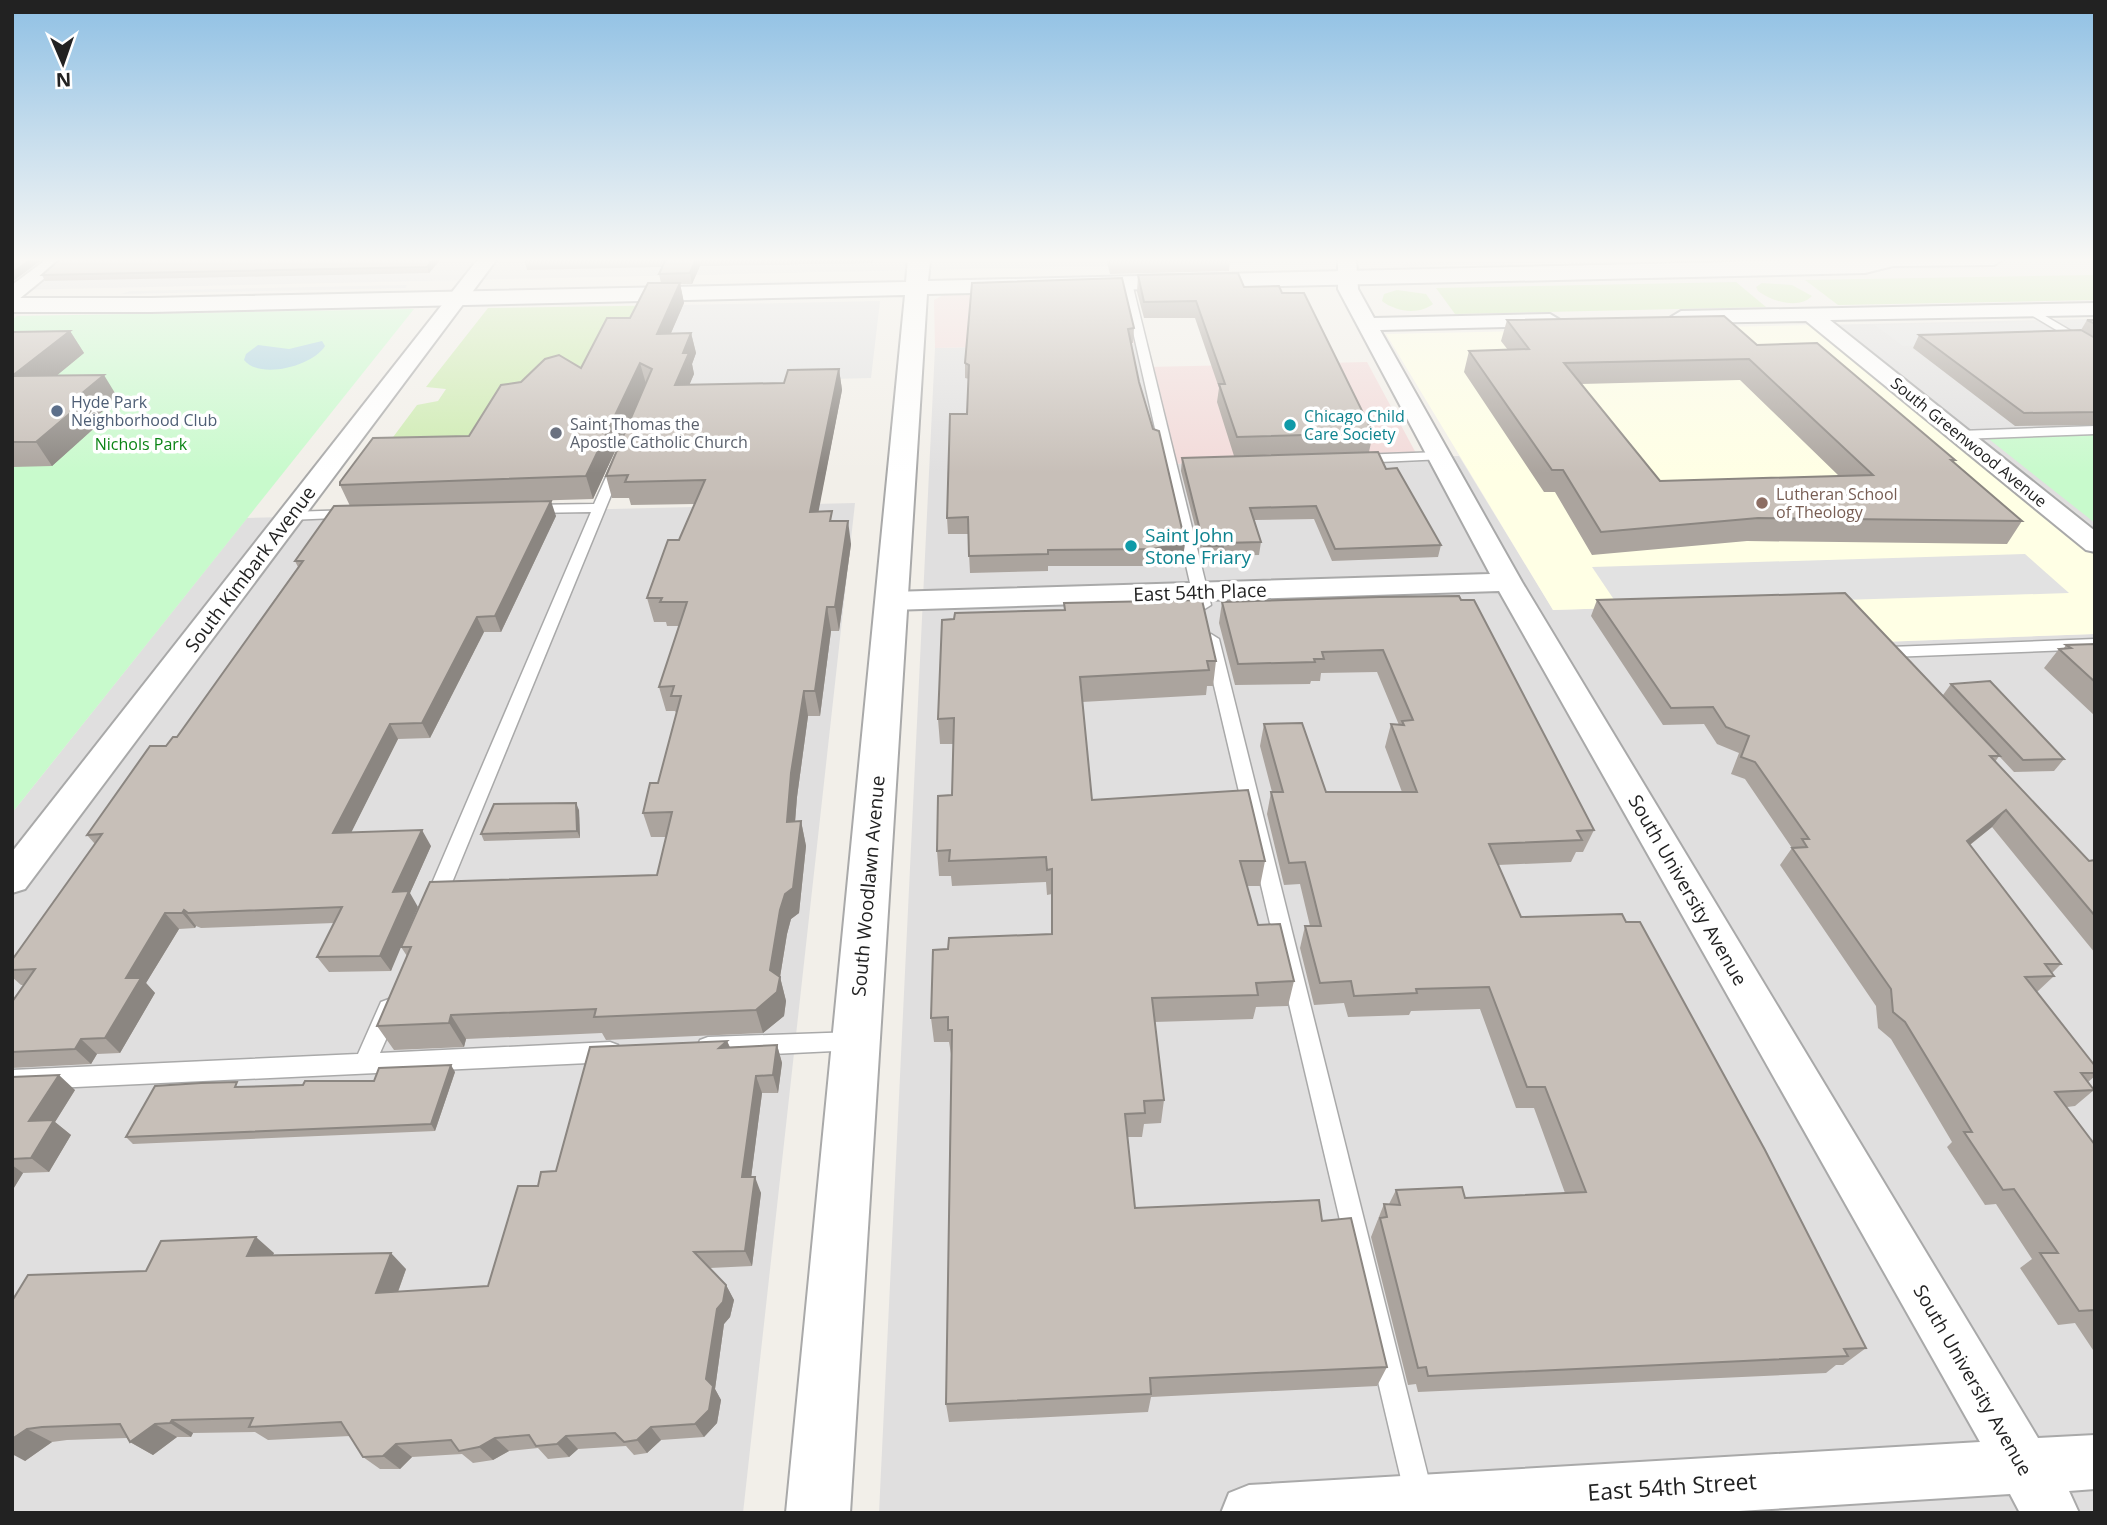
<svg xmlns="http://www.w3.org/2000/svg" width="2107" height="1525" viewBox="0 0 2107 1525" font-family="'Open Sans',sans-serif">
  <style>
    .residential { fill: #e0dfdf }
    .commercial { fill: #f2dad9 }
    .education { fill: #ffffe5 }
    .grass { fill: #cdebb0 }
    .park { fill: #c8facc }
    .parking { fill: #e2e2e2 }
    .water { fill: #aad3df }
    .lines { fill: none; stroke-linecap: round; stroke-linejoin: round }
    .service-casing { stroke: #a9a9a9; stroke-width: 3 }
    .minor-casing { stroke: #a9a9a9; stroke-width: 4 }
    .tertiary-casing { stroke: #a9a9a9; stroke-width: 4 }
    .service { fill: #fff; fill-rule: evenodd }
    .minor { fill: #fff; fill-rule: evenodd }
    .tertiary { fill: #fff; fill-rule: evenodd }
    .wall { fill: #aba49e; fill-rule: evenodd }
    .shaded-wall { fill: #8b8681 }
    .building { fill: #c7bfb8; stroke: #8b8681; stroke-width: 2; fill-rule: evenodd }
    .service-dot { fill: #5c6f8a; stroke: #fff; stroke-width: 2.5 }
    .culture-dot { fill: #0f9aa8; stroke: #fff; stroke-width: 2.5 }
    .worship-dot { fill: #6b7280; stroke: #fff; stroke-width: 2.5 }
    .education-dot { fill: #8d6e63; stroke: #fff; stroke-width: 2.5 }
    .labels { text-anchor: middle; stroke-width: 7; stroke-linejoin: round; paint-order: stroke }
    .far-service-label { font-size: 16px; fill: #4e5e75; stroke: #fff; text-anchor: start }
    .far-culture-label { font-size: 16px; fill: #0d838f; stroke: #fff; text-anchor: start }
    .far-worship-label { font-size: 16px; fill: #5b616d; stroke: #fff; text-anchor: start }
    .far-street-label { font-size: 16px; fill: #222; stroke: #fff }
    .far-park-label { font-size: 16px; fill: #0c8416; stroke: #fff }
    .far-education-label { font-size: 16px; fill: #785e54; stroke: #fff; text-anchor: start }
    .culture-label { font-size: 19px; fill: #0d838f; stroke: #fff; text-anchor: start }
    .street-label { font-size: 19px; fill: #222; stroke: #fff }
    .near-street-label { font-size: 23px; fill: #222; stroke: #fff }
  </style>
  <rect width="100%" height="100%" fill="#f2efe9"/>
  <g class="residential">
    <polygon points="12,259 1328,259 1330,261 12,290"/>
    <polygon points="2095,319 2095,549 1818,325"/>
    <polygon points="1141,343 1170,464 1459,456 1553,610 1843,601 1881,642 2095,634 2095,1513 879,1513 935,348"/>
    <polygon points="855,503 743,1513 12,1513 12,813 247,518"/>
  </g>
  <g class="commercial">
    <polygon points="1129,291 1141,343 935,348 934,300 943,295"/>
    <polygon points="1367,362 1418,457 1169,464 1147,367"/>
  </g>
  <polygon class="education" points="1818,325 2095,549 2095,634 1881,642 1843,601 1553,610 1386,334"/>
  <g class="grass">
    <polygon points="2095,275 2095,300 1838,305 1805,280"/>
    <polygon points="1736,282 1766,307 1455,314 1436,288"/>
    <path d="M1762,283L1792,285L1812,296C1799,310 1771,301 1758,291L1756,287Z"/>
    <path d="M1397,290L1426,294L1433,304C1419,315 1396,312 1382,301L1384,294Z"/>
    <polygon points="683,305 604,357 478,459 379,456 417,405 438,401 446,389 426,387 488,308"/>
  </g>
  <g class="park">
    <polygon points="414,309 12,813 12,320 17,316"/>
    <polygon points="2095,433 2095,523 1985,436"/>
  </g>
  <g class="parking">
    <polygon points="1588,259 1720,259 1401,266 1407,263"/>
    <polygon points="407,285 406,288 121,294 131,291"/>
    <polygon points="880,301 871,378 794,380 788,405 630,408 666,346 683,305"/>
    <polygon points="2039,322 2072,343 1903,346 1875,325"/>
    <polygon points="2025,554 2069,593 1619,607 1592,567"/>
  </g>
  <path class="water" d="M322,341L325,346C313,366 260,380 244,360L246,354L258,345L289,349Z"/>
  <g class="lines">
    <g class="service-casing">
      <g id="service">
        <polygon points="1127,280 1132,283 1211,605 1203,610 1195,605 1122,283"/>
        <polygon points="2030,307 2095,345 2095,353 2026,312 2025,310"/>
        <polygon points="2095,426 2095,434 1960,439 1954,435 1960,431"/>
        <polygon points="1439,452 1445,456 1444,459 1358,463 1352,459 1358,455"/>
        <polygon points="617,462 623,466 444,902 441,907 434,910 427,907 424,902 591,512 530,513 523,509 530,505 594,504 611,466"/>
        <polygon points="352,510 359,514 357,517 290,520 283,516 290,512"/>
        <polygon points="1211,634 1219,639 1433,1496 1429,1506 1419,1510 1409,1506 1405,1496 1203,639"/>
        <polygon points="2095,639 2095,649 1890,657 1882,652 1890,647"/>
        <polygon points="389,999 397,1002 400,1008 380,1053 610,1042 618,1045 621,1052 618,1059 610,1062 12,1090 12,1070 358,1054 381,1002"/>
        <polygon points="855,1032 863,1034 866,1041 863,1048 855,1050 708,1057 700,1054 697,1047 700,1040 708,1037"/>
      </g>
    </g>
    <g class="minor-casing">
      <g id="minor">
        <polygon points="47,259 68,259 19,299 12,301 12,285"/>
        <polygon points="478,259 497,259 25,889 12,893 12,852"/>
        <polygon points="1338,259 1356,259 1358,289 1374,318 1550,314 1560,320 1550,326 1380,330 1522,582 2038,1438 2095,1435 2095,1489 2069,1491 2079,1513 2020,1513 2010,1494 1706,1513 1221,1513 1229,1493 1249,1485 1980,1442 1499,591 891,610 881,607 877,601 881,595 891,592 1490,574 1338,289"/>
        <polygon points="2095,303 2095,315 1830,320 2095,531 2095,552 2086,550 1806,321 1681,323 1671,317 1681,311"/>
      </g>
    </g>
    <g class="tertiary-casing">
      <polygon id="tertiary" points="908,259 930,259 928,281 1850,259 2004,259 1994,265 1893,266 1865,273 927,294 850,1513 786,1513 905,295 151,312 12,312 12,298 151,298 906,282"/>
    </g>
    <use href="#service" class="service"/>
    <use href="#minor" class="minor"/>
    <use href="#tertiary" class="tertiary"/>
  </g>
  <g class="wall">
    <polygon points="441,259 429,273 45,281 42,275"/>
    <polygon points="524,259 874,259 873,263 700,266 692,284 680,284 684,303 671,333 691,333 696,353 692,364 694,374 689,385 784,383 839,369 842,390 818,511 833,521 851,544 839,631 831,631 820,716 808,716 797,797 795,822 801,821 806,846 799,913 791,919 787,934 780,977 786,1001 784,1016 763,1033 606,1040 602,1033 466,1039 464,1047 394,1050 377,1026 407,956 401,947 657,875 666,837 651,837 643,813 658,783 677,714 675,711 666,711 659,687 679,626 667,626 666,622 654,622 647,598 679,540 695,504 631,505 629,498 612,498 606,476 639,399 593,499 527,501 556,516 501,632 484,632 430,738 398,739 351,832 431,846 410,893 391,971 329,972 317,957 334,923 201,928 196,926 195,928 179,929 146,983 155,993 120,1053 97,1054 91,1064 12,1068 12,1002 24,985 21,985 12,977 12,960 95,844 87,835 177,737 298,567 295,561 350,506 340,485 469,436 581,368 630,318 661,283 659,274 662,267 527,270"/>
    <polygon points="1106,259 1230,259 1229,271 1110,274"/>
    <polygon points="1138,275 1244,287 1282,293 1373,433 1369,452 1234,456 1217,402 1219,388 1195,318 1144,318 1137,292"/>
    <polygon points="972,283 1134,328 1133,343 1131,343 1139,382 1185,542 1183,558 1152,566 1048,566 1048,571 970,573 968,534 948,534 947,518 967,414 969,379 965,378 965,363"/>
    <path d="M1507,320L1757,345L1955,460L1954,462L2022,521L2007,544L1747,541L1592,555L1555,492H1544L1464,372L1469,351L1508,350L1501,341ZM1740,380L1839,476L1660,481L1581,384Z"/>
    <polygon points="2087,320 2095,320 2095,425 2015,426 1913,348 1919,335 2081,330"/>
    <polygon points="70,331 84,353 56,376 118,398 97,416 101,422 52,466 12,467 12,332"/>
    <polygon points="1182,458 1386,469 1441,545 1438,557 1332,561 1314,519 1254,520 1261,542 1259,555 1223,556 1219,559 1203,558 1181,471"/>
    <polygon points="1461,600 1594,830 1583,852 1576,852 1571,862 1498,865 1521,917 1866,1348 1843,1365 1836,1365 1826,1373 1418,1392 1416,1384 1408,1385 1371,1237 1384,1204 1389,1204 1396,1190 1465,1198 1565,1193 1534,1108 1516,1108 1480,1009 1411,1011 1409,1015 1348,1017 1344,1003 1314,1005 1300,948 1305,926 1310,926 1300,884 1284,885 1267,814 1271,792 1272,792 1260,746 1264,724 1326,792 1402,792 1385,747 1391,724 1399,725 1377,672 1321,673 1320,681 1311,681 1310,684 1235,685 1219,623 1222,602"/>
    <polygon points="1597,600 1943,695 1951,684 2064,759 2054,771 2014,772 1999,756 1995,762 2089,861 2095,860 2095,953 1992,827 1970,845 2061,964 2052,973 2054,976 2037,992 2095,1066 2095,1076 2088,1082 2094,1090 2075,1106 2067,1107 2095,1145 2095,1353 2075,1323 2058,1325 2020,1268 2032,1259 1996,1204 1985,1205 1947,1147 1952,1142 1891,1039 1878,1028 1876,1006 1780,865 1792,848 1745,779 1731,774 1739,753 1717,744 1704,724 1663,725 1591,616"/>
    <polygon points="1064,603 1216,661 1213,686 1207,686 1206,695 1082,702 1092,800 1265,861 1260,886 1247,886 1258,925 1294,981 1288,1006 1256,1007 1253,1019 1154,1022 1164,1100 1161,1123 1144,1124 1142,1137 1127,1137 1135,1208 1322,1221 1387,1367 1377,1386 1151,1397 1148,1412 949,1422 946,1404 951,1054 949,1042 934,1042 931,1018 948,949 1052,934 1052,894 1047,895 1046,882 952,886 951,876 939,876 937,851 952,795 953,744 940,744 938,719 1064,610"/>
    <polygon points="2095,644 2095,716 2044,668 2059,649 2064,648 2066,645"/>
    <polygon points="579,810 580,838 484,841 481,834"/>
    <polygon points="727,1041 730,1047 777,1045 782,1063 778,1093 762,1093 751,1177 761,1193 752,1266 710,1268 726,1285 734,1300 730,1317 724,1324 715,1389 721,1400 717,1423 704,1437 661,1440 647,1453 634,1455 626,1446 578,1449 569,1457 548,1459 538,1448 509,1451 493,1460 473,1463 462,1454 412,1457 400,1469 380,1469 363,1457 350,1436 268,1440 255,1432 193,1433 191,1437 177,1437 153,1455 130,1442 127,1438 67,1440 52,1442 25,1461 12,1301 146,1271 274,1253 272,1256 406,1269 398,1292 488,1286 538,1186 556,1171"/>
    <polygon points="455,1072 435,1131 133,1144 126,1137 241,1087 374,1081"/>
    <polygon points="12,1077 75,1090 55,1122 71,1135 49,1172 23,1173 12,1191"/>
  </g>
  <g class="shaded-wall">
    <polygon points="31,259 43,259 12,282 12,273"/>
    <polygon points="433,259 441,259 429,273 427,267"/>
    <polygon points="696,259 699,259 700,266 692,284 690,273"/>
    <polygon points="680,283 684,303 662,354 657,334"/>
    <polygon points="70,331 84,353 27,400 12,376"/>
    <polygon points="691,333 696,353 692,364 694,374 680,407 675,385 683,353"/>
    <polygon points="640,363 646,384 593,499 586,476"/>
    <polygon points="839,369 842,390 814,535 810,512"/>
    <polygon points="104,375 118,398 97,416 101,422 52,466 36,442 75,399"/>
    <polygon points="551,501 556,516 501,632 495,616"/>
    <polygon points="848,521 851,544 839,631 835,607"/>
    <polygon points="1185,542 1183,558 1152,566 1153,549"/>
    <polygon points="1224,543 1223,556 1219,559 1220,546"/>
    <polygon points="827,607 831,631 820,716 815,691"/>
    <polygon points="477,617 484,632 430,738 422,723"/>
    <polygon points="804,691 808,716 797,797 793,847 787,822 791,773"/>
    <polygon points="390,724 398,739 343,849 333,833"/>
    <polygon points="576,803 579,810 580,838 577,831"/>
    <polygon points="2006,810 1992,827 1953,858 1967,841"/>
    <polygon points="801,821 806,846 799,913 791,919 787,934 780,977 786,1001 784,1016 763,1033 756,1010 770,970 780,910"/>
    <polygon points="422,830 431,846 410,893 418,907 391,971 380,956 393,892"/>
    <polygon points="184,910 196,926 195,928 182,913"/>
    <polygon points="165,913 179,929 146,983 155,993 120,1053 105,1038 126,978"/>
    <polygon points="451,1015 466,1039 464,1047 449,1023"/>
    <polygon points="81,1039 97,1054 91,1064 75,1049"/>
    <polygon points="727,1041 734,1058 719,1048"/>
    <polygon points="777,1045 782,1063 778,1093 773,1075"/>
    <polygon points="451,1065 455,1072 435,1131 431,1124"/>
    <polygon points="59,1075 75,1090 55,1122 71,1135 49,1172 31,1158 29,1121"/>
    <polygon points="756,1076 762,1093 749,1194 742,1177"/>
    <polygon points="12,1165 23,1173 12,1191"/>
    <polygon points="755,1177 761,1193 752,1266 745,1251"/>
    <polygon points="256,1237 274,1253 265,1272 247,1256"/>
    <polygon points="391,1253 406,1269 392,1308 376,1293"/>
    <polygon points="726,1285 734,1300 730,1317 724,1324 715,1389 721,1400 717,1423 704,1437 695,1424 706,1379 717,1309"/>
    <polygon points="172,1420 193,1433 191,1437 170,1423"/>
    <polygon points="155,1424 177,1437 153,1455 130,1442"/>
    <polygon points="651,1427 661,1440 647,1453 637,1440"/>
    <polygon points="27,1429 52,1442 25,1461 12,1454 12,1439"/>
    <polygon points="566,1436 578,1449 569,1457 557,1444"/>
    <polygon points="495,1438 509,1451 493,1460 479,1447"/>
    <polygon points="396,1444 412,1457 400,1469 383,1456"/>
  </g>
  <g class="building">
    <polygon points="12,259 31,259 12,273"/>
    <polygon points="60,259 433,259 427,267 42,275"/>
    <polygon points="666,259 696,259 690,273 659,274"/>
    <polygon points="1238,273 1244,287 1279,286 1282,293 1304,293 1373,433 1237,437 1219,384 1225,384 1196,301 1144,302 1138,275"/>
    <polygon points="1122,278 1134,328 1128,329 1139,382 1153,429 1159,431 1185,542 1153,549 1048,550 1048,554 969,556 968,517 947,518 950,414 967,414 969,365 965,363 972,283"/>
    <polygon points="648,283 680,283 657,334 691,333 683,353 689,353 675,385 784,383 788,370 839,369 810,512 832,511 830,521 848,521 835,607 827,607 815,691 804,691 791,773 787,822 801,821 793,888 785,894 780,910 770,970 780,977 777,992 756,1010 594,1017 596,1009 451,1015 449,1023 377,1026 411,947 401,947 430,882 657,875 672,812 643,813 650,783 658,783 681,696 671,696 674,686 659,687 687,602 660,602 662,598 647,598 668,540 679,540 705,480 625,482 628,475 606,476 652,369 640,363 586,476 340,485 340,482 373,438 469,436 501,385 521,382 545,359 559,355 581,368 607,318 630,318"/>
    <path d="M1724,316L1757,345L1817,343L1955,460H1951L2022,521L1758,518L1601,532L1563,470H1552L1469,351L1529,349L1507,320ZM1749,359L1873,475L1660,481L1564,363Z"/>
    <polygon points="2087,320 2095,320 2095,324"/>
    <polygon points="2081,330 2095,338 2095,412 2024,413 1919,335"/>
    <polygon points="70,331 12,376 12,332"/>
    <polygon points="104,375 75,399 87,399 36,442 12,442 12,376"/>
    <polygon points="1378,452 1386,469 1397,468 1441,545 1335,549 1316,506 1250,508 1261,542 1224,543 1220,546 1204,546 1182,458"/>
    <polygon points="551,501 495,616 477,617 422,723 390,724 333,833 422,830 393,892 409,891 380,956 317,957 342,907 188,913 184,910 182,913 165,913 126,978 141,978 105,1038 81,1039 75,1049 12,1052 12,1002 35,969 12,970 12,960 102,834 87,835 150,746 166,746 173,737 177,737 303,561 295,561 334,506"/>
    <polygon points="1845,593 2000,756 1990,756 2089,861 2095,860 2095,916 2006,810 1967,841 2061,964 2045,964 2054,976 2025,977 2095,1066 2095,1073 2081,1073 2094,1090 2055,1092 2095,1145 2095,1310 2079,1311 2040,1253 2058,1253 2014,1189 2003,1190 1964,1132 1972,1132 1905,1022 1893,1012 1891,989 1792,848 1807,847 1802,839 1809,839 1755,762 1741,757 1749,736 1726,727 1713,707 1671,708 1597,600"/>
    <polygon points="1459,596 1461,600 1474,600 1594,830 1577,831 1582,840 1489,844 1521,917 1622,914 1626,922 1640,922 1765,1150 1866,1348 1844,1349 1848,1356 1428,1376 1426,1367 1418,1368 1380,1218 1387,1217 1384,1204 1400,1205 1396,1190 1462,1187 1465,1198 1586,1192 1545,1087 1527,1087 1489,987 1416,989 1417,993 1354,996 1351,981 1320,983 1305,926 1321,926 1305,862 1289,863 1271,792 1283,792 1264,724 1302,723 1326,792 1417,792 1391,724 1404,725 1402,721 1413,720 1383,650 1322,652 1324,659 1314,659 1315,662 1238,664 1222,602 1380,597"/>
    <polygon points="1202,600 1216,661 1207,661 1209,670 1080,677 1092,800 1248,790 1265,861 1240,861 1258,925 1280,924 1294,981 1256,983 1258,995 1152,998 1164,1100 1144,1101 1145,1113 1125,1114 1135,1208 1319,1200 1322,1221 1351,1218 1387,1367 1150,1378 1151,1394 946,1404 952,1030 948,1030 948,1017 931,1018 933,950 948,949 949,938 1052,934 1052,869 1047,870 1046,857 949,861 950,850 937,851 938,796 952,795 954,718 938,719 942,620 954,619 955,613 1065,610 1064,603"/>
    <polygon points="2095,644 2095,682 2059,649 2071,648 2066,645"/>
    <polygon points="1990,681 2064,759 2023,760 1951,684"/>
    <polygon points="576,803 577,831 481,834 494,804"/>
    <polygon points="727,1041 719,1048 777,1045 773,1075 756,1076 742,1177 755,1177 745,1251 694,1252 726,1285 723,1302 717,1309 706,1379 713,1386 709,1410 695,1424 651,1427 637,1440 624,1442 615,1433 566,1436 557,1444 536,1446 529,1435 495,1438 479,1447 459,1451 451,1440 396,1444 383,1456 363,1457 341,1422 249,1427 253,1418 172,1420 170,1423 155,1424 130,1442 120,1424 42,1427 27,1429 12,1439 12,1301 28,1275 146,1271 161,1241 256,1237 247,1256 391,1253 376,1293 488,1286 518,1186 538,1186 541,1172 556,1171 590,1047"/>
    <polygon points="451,1065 431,1124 126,1137 155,1086 201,1083 237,1082 235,1087 303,1085 305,1081 374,1081 379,1068"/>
    <polygon points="59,1075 29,1121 54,1120 31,1158 12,1159 12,1077"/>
  </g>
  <linearGradient id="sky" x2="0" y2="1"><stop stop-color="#8fc0e4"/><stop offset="0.55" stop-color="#f9f8f5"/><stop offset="1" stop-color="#f9f8f5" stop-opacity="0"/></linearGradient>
  <rect width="2107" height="473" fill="url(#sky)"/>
  <circle class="service-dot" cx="57" cy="411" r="7"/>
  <g class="culture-dot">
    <circle cx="1290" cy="425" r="7"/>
    <circle cx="1131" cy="546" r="7"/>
  </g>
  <circle class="worship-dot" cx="556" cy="433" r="7"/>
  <circle class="education-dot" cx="1762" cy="503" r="7"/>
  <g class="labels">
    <g class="far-service-label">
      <text x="71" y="408">Hyde Park<tspan x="71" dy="18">Neighborhood Club</tspan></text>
    </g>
    <g class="far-culture-label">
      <text x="1304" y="422">Chicago Child<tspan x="1304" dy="18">Care Society</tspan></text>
    </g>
    <g class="far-worship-label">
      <text x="570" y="430">Saint Thomas the<tspan x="570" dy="18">Apostle Catholic Church</tspan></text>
    </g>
    <g class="far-street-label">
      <text transform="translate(1969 442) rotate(39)" y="6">South Greenwood Avenue</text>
    </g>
    <g class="far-park-label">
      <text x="141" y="450">Nichols Park</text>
    </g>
    <g class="far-education-label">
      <text x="1776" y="500">Lutheran School<tspan x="1776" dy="18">of Theology</tspan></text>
    </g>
    <g class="culture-label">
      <text x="1145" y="542">Saint John<tspan x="1145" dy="22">Stone Friary</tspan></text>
    </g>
    <g class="street-label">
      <text transform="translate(250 569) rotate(-53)" y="7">South Kimbark Avenue</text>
      <text transform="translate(1200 592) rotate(-2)" y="7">East 54th Place</text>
      <text transform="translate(868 886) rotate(-85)" y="7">South Woodlawn Avenue</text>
      <text transform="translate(1688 890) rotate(60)" y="7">South University Avenue</text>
      <text transform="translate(1973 1380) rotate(60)" y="7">South University Avenue</text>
    </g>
    <g class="near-street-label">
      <text transform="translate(1672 1487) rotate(-4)" y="8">East 54th Street</text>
    </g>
  </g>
  <rect width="2107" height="1525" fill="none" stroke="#222222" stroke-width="28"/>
  <g transform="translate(63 63) rotate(178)" stroke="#ffffff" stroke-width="5" paint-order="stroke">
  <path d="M0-5L12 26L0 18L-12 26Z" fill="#222222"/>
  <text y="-10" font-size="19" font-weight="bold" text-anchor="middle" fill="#222222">N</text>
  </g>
</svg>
